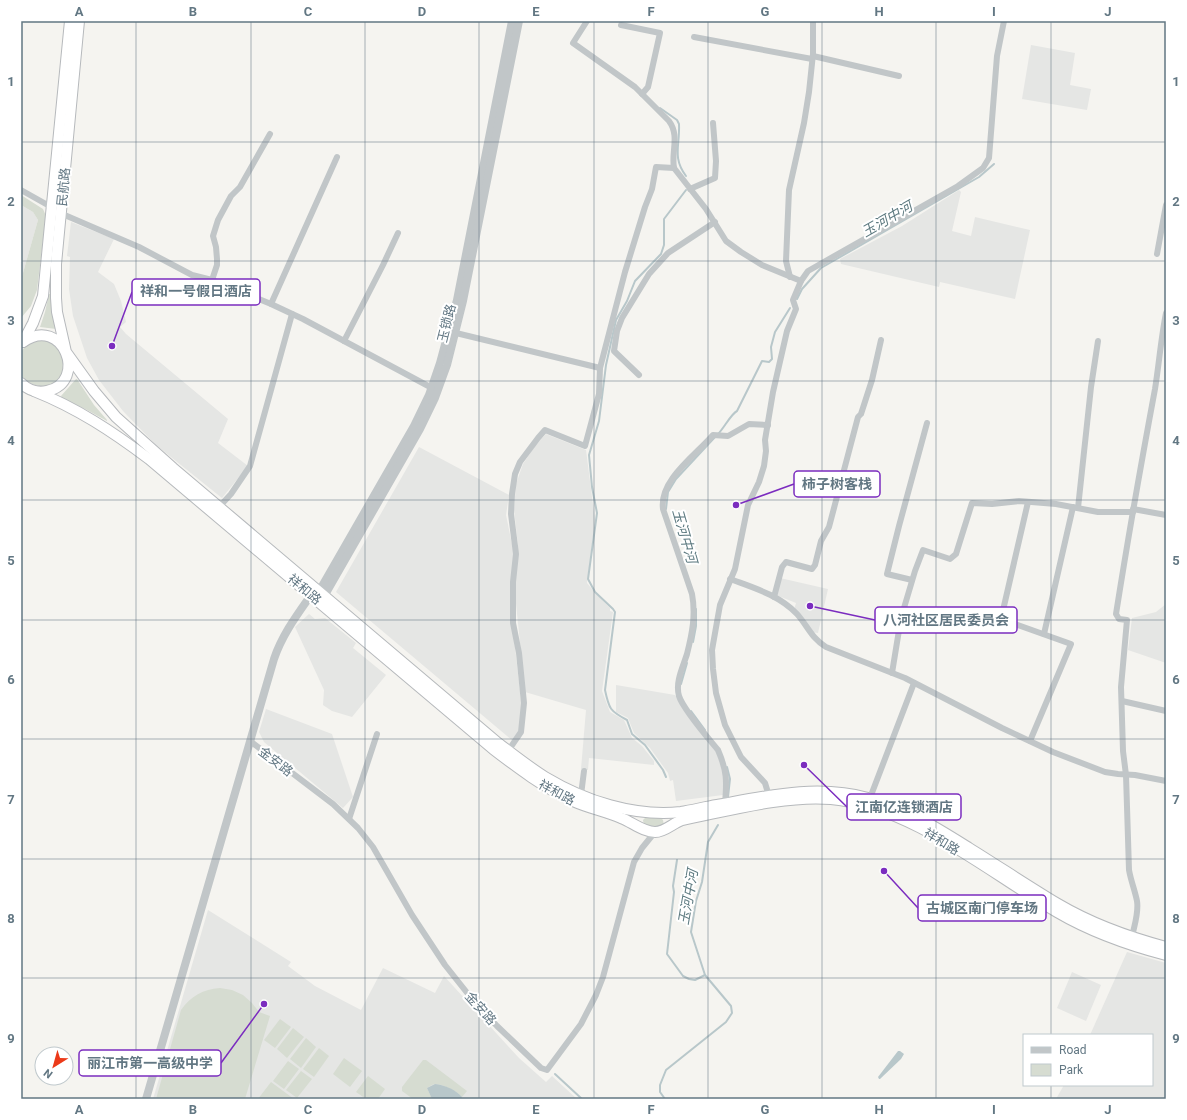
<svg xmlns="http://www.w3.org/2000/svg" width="1187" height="1120" viewBox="0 0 1187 1120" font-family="Roboto,'Noto Sans SC',sans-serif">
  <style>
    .built { fill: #e5e6e4 }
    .green { fill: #d6dcd1 }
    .water { fill: #b8c7ca }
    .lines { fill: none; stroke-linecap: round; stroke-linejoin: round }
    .stream { stroke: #b8c7ca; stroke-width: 2 }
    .trunk-casing { stroke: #b6b9bc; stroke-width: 12 }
    .minor { stroke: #c1c6c8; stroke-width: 6 }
    .tertiary { stroke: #c1c6c8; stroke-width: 8 }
    .trunk { stroke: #fff; stroke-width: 10 }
    .grid { fill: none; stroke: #627783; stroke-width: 1; stroke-opacity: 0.55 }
    .labels { text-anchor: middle; stroke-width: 4; stroke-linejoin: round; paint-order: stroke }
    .street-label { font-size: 13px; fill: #627783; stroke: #fff }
    .water-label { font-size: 14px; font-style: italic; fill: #5d7a80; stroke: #fff }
    .leader { fill: none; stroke: #7b2cbf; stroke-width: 1.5 }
    .callout-dot { fill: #7b2cbf; stroke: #fff; stroke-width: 1.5 }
    .callout { fill: #fff; stroke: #7b2cbf; stroke-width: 1.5 }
    .callout-label { font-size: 14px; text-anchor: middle; font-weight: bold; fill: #627783 }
    .neatline { fill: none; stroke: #627783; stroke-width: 1.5 }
    .grid-label { font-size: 13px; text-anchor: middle; font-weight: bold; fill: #627783 }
  </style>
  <rect width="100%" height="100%" fill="#f5f4f0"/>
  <g class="built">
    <polygon points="1031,45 1075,53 1070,85 1091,89 1087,110 1022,99"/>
    <polygon points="959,190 961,192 952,231 971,236 975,217 1030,230 1015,299 940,282 939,287 841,264 840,259 902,226"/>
    <polygon points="21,205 33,212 38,220 21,280"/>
    <polygon points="71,222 114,239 98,272 114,284 121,301 126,322 120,327 126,334 228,419 218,443 248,466 222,498 156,445 123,411 99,380 87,358 73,316 69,289 70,257 67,256"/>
    <polygon points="546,434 586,450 595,520 587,583 596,594 610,608 610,611 613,612 602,691 610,712 624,720 632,738 642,746 654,761 654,765 589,758 588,770 581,769 586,710 525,692 514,584 518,545 514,510 516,484 523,464 535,446"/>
    <polygon points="419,447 509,495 506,515 514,554 510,602 521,700 521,730 513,741 336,592"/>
    <polygon points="780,578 828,589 818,633 811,632 794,610 796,603 776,595"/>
    <polygon points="1166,604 1166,663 1128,650 1132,618 1156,612"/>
    <polygon points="309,614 315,619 325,618 356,643 353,648 386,675 352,717 332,711 323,705 324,690 295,627"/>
    <polygon points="616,685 675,695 699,728 715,748 725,778 723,795 676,801 673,780 670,781 668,773 650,748 634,733 628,718 616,712"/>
    <polygon points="266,709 332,734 353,797 343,808 264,742 259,732"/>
    <polygon points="208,910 291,962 288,966 315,986 361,1010 383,968 435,993 444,976 519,1058 546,1082 552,1076 577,1099 153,1099"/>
    <polygon points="1127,952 1166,963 1166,1099 1056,1099 1064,1085 1152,1085 1152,1035 1090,1035"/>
    <polygon points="1072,972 1101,985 1086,1021 1057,1008"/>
  </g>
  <g class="green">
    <polygon points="21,195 43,209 46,216 37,290 31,306 21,318 21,280 38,220 33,212 21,205"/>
    <polygon points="49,294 51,294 56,329 40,327 45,312"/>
    <path d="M36,340C53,340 55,345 65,358C64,363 65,370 62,374C53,391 32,389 21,375V352L27,344Z"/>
    <polygon points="76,379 77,379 94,405 107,420 107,421 87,410 62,398 61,396"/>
    <polygon points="647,816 660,817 663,820 664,825 659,829 644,825 643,820"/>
    <path d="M220,988L232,990L243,995L252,1003L259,1012L270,1016L245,1099H156L181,1010C191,996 203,989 220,988Z"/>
    <polygon points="280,1019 291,1027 275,1048 264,1040"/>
    <polygon points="293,1028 304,1037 287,1058 277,1049"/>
    <polygon points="306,1038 316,1047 301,1068 290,1059"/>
    <polygon points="319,1048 329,1056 314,1077 303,1069"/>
    <polygon points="344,1058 362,1071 350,1087 333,1074"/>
    <path d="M423,1060H426L467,1091L462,1097C457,1091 444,1085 436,1084C433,1084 430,1086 427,1088L432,1099H413L402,1091V1087Z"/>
    <polygon points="288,1061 299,1069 284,1089 273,1081"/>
    <polygon points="301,1071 312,1079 297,1098 286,1090"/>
    <polygon points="368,1076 385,1089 378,1099 366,1099 356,1092"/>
    <polygon points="271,1082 294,1099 258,1099"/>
  </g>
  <g class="water">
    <polygon points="898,1051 900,1051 904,1054 901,1059 880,1079 879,1079 878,1077"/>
    <path d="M435,1084C445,1085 456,1090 462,1097L461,1099H432L427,1088Z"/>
  </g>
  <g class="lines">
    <g class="stream">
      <path d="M660,108L677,120L679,124C680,146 672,157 686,176"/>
      <polyline points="797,299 802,289 821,268 979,177 994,164"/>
      <path d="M718,434C724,428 731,414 737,411L762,361L769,362L772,359L771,347L775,332L790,308"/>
      <polyline points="666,509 668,492 676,479 715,437"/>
      <polyline points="693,642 696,626 696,609"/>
      <polyline points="681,684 687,663"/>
      <polyline points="691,711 705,730"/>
      <polyline points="727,767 730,779 728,797"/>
      <path d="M666,777L663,770L645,745L632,734L627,720C610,711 609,709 605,690L615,612L613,609L595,592L588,579L597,513L592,487L589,455L599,421L606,365L616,320L627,301L635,281L661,254L664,245V219L686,190"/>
      <polyline points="677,860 673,886 674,892 667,954 683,976 689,979 695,980 705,975"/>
      <polyline points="555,1074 582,1099"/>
      <polyline points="665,1099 660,1092 660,1085 666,1070 726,1022 732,1013 731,1006 705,975 691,932 696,901 702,882 708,842 718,825"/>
    </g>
    <g class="trunk-casing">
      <g id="trunk">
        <path d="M79,21L56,264V298L57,312L66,352L94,391L116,417L173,468L498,743C514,755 529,767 545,777C585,801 634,817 681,812C693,810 705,807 717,805C767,796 817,784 868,798C904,807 937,828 969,848C998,866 1028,886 1058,904C1092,924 1128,937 1166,947"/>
        <polyline points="23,342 33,323 43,296 70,21"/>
        <path d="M21,383C28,390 37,393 47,391C89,382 63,314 23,342"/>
        <path d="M34,391C77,408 113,432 149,459L493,749C519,769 543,787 573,801C588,808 605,811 621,818C632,822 643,832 655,832C665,832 673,823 682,820C728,811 785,795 831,799C913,807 988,872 1057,912C1091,932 1128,945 1166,955"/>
      </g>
    </g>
    <g class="minor">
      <path d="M587,21L573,43L635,87L669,121C680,136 671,152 674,168L706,209L726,241L741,252L762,265L801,281"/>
      <polyline points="621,25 660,33 648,87 642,94"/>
      <polyline points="694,37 812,59"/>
      <polyline points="813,56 899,76"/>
      <polyline points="690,189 715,178 716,161 713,123"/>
      <polyline points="21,190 53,208"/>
      <polyline points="60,213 139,247 192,275 212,280 271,304 303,319 432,388"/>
      <polyline points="1157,254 1166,205"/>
      <polyline points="790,277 786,261 789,190 804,123 809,92 813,54 813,21"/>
      <polyline points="212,280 217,265 217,259 216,247 213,236 218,220 231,196 240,187 270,134"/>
      <polyline points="271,304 337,157"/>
      <polyline points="456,333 600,368"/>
      <polyline points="344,341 383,265 398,233"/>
      <polyline points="639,375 614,351 617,331 622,318 649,274 668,253 715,222"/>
      <polyline points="1028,502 1001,619 1071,644 1030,741"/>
      <polyline points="219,507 231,494 250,466 292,314"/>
      <polyline points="1078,508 1091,387 1098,341"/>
      <polyline points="1133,509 1166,515"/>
      <path d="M730,579C754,588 779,595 797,614C807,625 812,639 826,647L905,678L1002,728L1053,752L1105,772L1118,774L1135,775L1166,781"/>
      <polyline points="912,580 887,574 899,526 927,423"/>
      <polyline points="774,597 782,567 786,562 812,569 815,565 821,541 829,527 858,417 861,414 872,380 881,340"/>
      <polyline points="1044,634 1073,507"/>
      <polyline points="892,673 901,618 915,571 923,550 950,559 956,554 972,503 992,504 1019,501 1056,504 1098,512 1133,512"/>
      <polyline points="1122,701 1166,711"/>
      <polyline points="250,741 333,804 358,828 373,847 412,915 445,965 472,999 497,1026 541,1068 547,1070 581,1024 596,995 603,977 634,862 642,848 655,832"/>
      <polyline points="508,751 521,732 524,703 519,653 513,623 513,582 516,554 511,514 512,494 515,474 520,462 538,438 545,430 585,446 599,394 600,368 625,272 645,207 652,189 656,167 674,168"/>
      <polyline points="581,795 584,771"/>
      <polyline points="769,796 765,783 741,757 725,725 716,693 713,669 712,650 720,605 735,569 748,505 759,482 764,466 766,451 765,440 773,392 787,331 796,309 793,300 801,281 808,271 958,186 983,168 989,158 997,56 1004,21"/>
      <polyline points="870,798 914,683"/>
      <path d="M725,803C727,781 727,771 718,750C708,738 683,709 679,696C675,682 683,667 687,654C692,634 696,615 692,594L663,509C659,480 696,455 713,435L728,436L749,424L768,425"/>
      <polyline points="349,819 377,734"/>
      <path d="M1132,937C1134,926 1139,913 1137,901C1135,891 1131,881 1129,870L1126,775L1123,751L1121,687L1127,620L1119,619L1116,614C1128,538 1141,464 1155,389C1159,364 1161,338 1166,313"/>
    </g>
    <g class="tertiary">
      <polyline points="317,595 414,426 429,395 440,363 457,300 512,21"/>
      <polyline points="322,600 420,429 435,398 447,365 463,301 519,21"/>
      <path d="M146,1099L274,659C282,635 297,615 311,595"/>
    </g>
    <use href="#trunk" class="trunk"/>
  </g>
  <path class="grid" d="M136,21V1099M251,21V1099M365,21V1099M479,21V1099M594,21V1099M708,21V1099M822,21V1099M936,21V1099M1051,21V1035M21,142H1166M21,261H1166M21,381H1166M21,500H1166M21,620H1166M21,739H1166M21,859H1166M21,978H1166M1051,1085V1099"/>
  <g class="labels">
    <g class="street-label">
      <text transform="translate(63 187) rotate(-85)" y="5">民航路</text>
      <text transform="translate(446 323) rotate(-76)" y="5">玉锁路</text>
      <text transform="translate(305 589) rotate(40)" y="5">祥和路</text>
      <text transform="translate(276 761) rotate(37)" y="5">金安路</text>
      <text transform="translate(557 792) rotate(28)" y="5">祥和路</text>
      <text transform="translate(942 841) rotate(31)" y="5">祥和路</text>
      <text transform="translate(481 1008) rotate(48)" y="5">金安路</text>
    </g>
    <g class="water-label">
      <text transform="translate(887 219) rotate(-30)" y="5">玉河中河</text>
      <text transform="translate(685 536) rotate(74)" y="5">玉河中河</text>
      <text transform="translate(688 897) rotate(-80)" y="5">玉河中河</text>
    </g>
  </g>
  <path class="leader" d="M112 346L132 292M736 505L794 484M810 606L875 620M804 765L847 807M884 871L918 908M264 1004L221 1063"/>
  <g class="callout-dot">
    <circle cx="112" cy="346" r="4"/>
    <circle cx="736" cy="505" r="4"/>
    <circle cx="810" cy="606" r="4"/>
    <circle cx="804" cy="765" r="4"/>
    <circle cx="884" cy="871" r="4"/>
    <circle cx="264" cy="1004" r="4"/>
  </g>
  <g class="callout">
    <rect x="132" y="279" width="128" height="26" rx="4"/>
    <rect x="794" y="471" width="86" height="26" rx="4"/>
    <rect x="875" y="607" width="142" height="26" rx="4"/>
    <rect x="847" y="794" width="114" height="26" rx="4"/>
    <rect x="918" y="895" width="128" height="26" rx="4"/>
    <rect x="79" y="1050" width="142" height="26" rx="4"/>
  </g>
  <g class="callout-label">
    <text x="196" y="296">祥和一号假日酒店</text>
    <text x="837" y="489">柿子树客栈</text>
    <text x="946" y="625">八河社区居民委员会</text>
    <text x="904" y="812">江南亿连锁酒店</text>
    <text x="982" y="913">古城区南门停车场</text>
    <text x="150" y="1068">丽江市第一高级中学</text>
  </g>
  <rect width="1187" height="1120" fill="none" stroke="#ffffff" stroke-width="44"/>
  <rect x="1023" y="1034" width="130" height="52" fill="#ffffff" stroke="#c0c9cd"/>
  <rect x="1031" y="1047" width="20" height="6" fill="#c1c6c8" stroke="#c0c9cd"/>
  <text x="1059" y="1054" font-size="12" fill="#627783">Road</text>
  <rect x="1031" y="1064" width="20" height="12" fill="#d6dcd1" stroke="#c0c9cd"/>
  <text x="1059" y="1074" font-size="12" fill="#627783">Park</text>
  <g transform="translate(54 1066) rotate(217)"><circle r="19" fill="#ffffff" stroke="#c0c9cd"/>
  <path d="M0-3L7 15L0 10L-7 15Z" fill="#ec3a19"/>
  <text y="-6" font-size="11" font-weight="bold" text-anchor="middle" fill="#627783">N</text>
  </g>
  <rect x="22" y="22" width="1143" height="1076" class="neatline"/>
  <g class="grid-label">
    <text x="79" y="16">A</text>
    <text x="193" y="16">B</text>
    <text x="308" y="16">C</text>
    <text x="422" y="16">D</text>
    <text x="536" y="16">E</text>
    <text x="651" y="16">F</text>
    <text x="765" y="16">G</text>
    <text x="879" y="16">H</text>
    <text x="994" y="16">I</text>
    <text x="1108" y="16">J</text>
    <text x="11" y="86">1</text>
    <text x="1176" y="86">1</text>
    <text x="11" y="206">2</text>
    <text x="1176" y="206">2</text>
    <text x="11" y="325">3</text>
    <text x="1176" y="325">3</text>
    <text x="11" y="445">4</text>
    <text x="1176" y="445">4</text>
    <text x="11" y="565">5</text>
    <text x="1176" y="565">5</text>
    <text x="11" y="684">6</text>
    <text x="1176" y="684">6</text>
    <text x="11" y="804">7</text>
    <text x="1176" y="804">7</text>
    <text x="11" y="923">8</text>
    <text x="1176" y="923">8</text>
    <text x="11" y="1043">9</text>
    <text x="1176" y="1043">9</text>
    <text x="79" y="1114">A</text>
    <text x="193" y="1114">B</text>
    <text x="308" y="1114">C</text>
    <text x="422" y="1114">D</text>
    <text x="536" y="1114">E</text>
    <text x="651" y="1114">F</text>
    <text x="765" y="1114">G</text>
    <text x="879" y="1114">H</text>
    <text x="994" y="1114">I</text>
    <text x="1108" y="1114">J</text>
  </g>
</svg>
